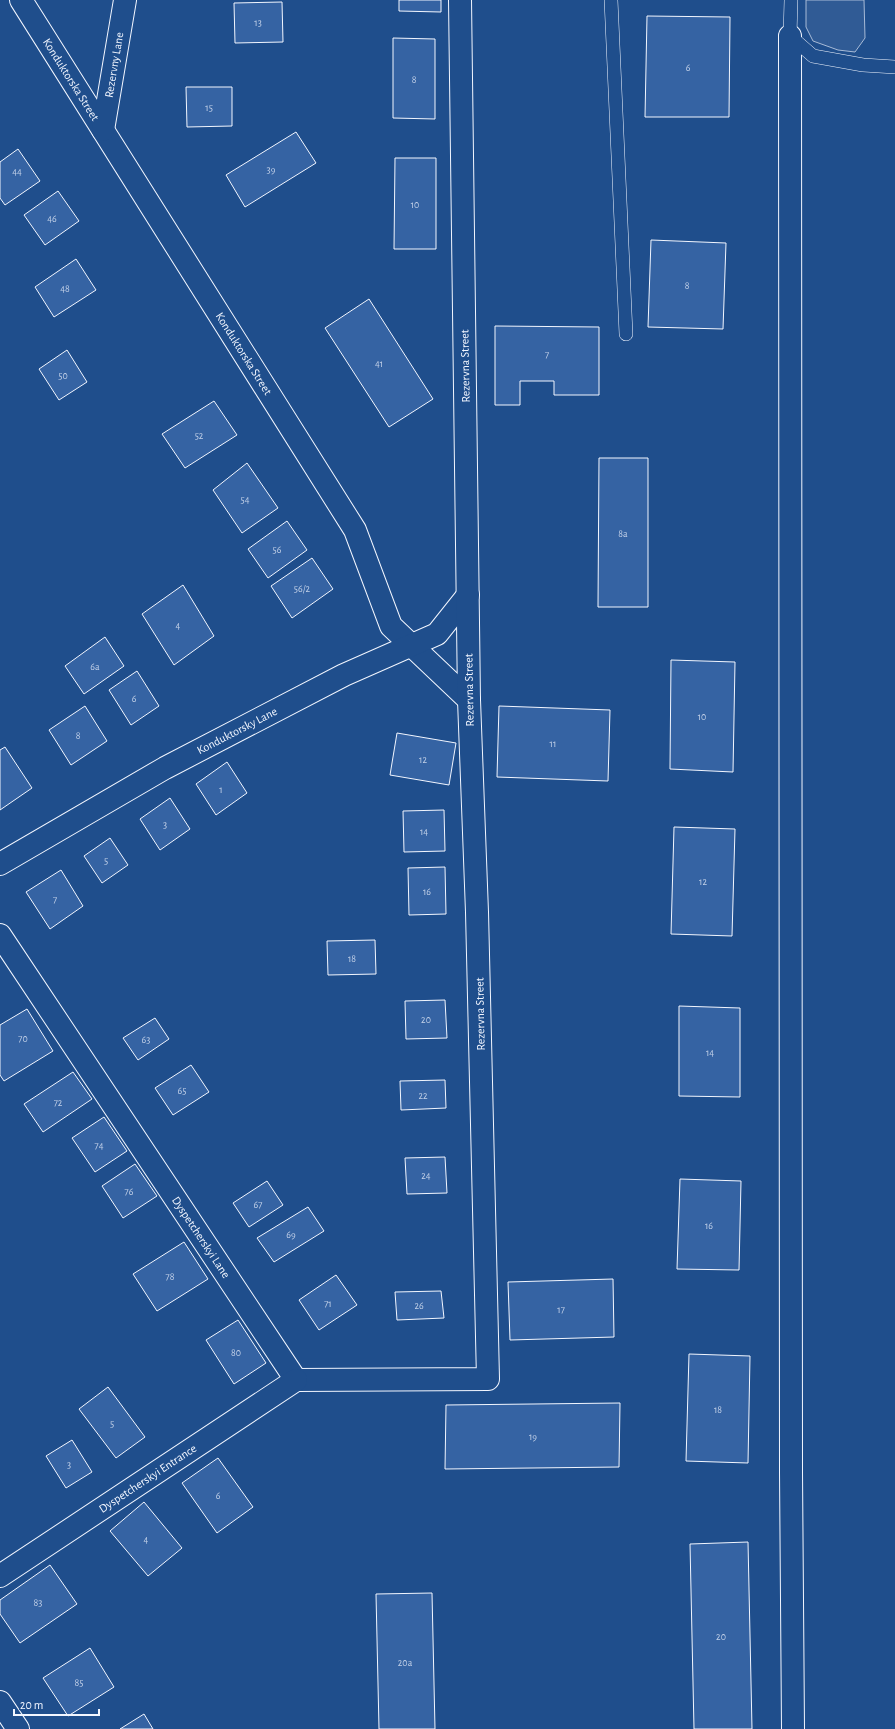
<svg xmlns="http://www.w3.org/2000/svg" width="895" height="1729" viewBox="0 0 895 1729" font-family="'Alegreya Sans',sans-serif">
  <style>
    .built { fill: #305b95; stroke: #a8bbd7 }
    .building { fill: #3563a3; stroke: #f2f6ff }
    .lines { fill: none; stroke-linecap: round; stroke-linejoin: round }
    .lane-casing { stroke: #f2f6ff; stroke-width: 14 }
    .street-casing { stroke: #f2f6ff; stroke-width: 24 }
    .lane { stroke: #1f4e8c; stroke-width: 13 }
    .street { stroke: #1f4e8c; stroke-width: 22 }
    .labels { text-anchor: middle; stroke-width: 3; stroke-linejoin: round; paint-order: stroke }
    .number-label { font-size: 10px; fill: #c3d1e8 }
    .street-label { font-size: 12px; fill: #f2f6ff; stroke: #1f4e8c }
  </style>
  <rect width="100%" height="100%" fill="#1f4e8c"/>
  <polygon class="built" points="806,0 864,0 865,38 855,52 838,50 813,41 806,27"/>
  <g class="building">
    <polygon points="399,0 441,0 441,12 399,11"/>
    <polygon points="282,2 283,42 235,43 234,3"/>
    <polygon points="647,16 730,17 729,117 645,117"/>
    <polygon points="393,38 435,39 435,119 393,118"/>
    <polygon points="186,87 232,87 232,126 187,127"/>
    <polygon points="296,132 316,163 245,207 226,175"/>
    <polygon points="18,149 40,181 5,205 0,198 0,162"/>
    <polygon points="395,158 436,158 436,249 394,249"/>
    <polygon points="58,191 79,221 45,245 24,215"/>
    <polygon points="651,240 726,243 723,329 648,327"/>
    <polygon points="76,259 96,290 54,317 35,287"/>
    <polygon points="369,299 433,399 389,427 325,328"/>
    <polygon points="495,326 599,327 599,395 554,395 554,381 520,381 520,405 495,405"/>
    <polygon points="67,350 87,382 59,400 39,369"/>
    <polygon points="214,401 237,435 185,468 162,434"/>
    <polygon points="599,458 648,458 648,607 598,607"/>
    <polygon points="247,463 278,508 242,533 213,490"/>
    <polygon points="287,521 307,550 268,578 248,549"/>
    <polygon points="312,558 333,589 292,618 271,586"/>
    <polygon points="183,585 214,636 174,665 142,614"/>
    <polygon points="105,637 124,666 84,694 65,666"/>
    <polygon points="671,660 735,662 733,772 670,769"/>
    <polygon points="137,671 159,706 131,725 109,690"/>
    <polygon points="85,706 107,741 71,765 49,730"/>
    <polygon points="499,706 610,710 608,781 497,777"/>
    <polygon points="397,733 456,743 449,785 390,775"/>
    <polygon points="5,747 32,788 0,810 0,750"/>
    <polygon points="227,762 247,793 216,815 196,784"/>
    <polygon points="170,798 190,829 160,850 140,819"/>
    <polygon points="444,810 445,851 404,852 403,811"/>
    <polygon points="674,827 735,829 732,936 671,934"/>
    <polygon points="110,838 128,865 102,883 84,856"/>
    <polygon points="445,867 446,914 409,915 408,868"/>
    <polygon points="61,870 83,906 50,929 26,892"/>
    <polygon points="375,940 376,974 328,975 327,941"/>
    <polygon points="445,1000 447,1038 406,1039 405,1001"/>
    <polygon points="679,1006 740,1008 740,1097 679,1096"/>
    <polygon points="27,1009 53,1051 4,1081 0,1075 0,1025"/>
    <polygon points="155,1018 169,1039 138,1060 123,1038"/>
    <polygon points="191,1065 209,1092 173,1115 155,1088"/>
    <polygon points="73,1072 92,1099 43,1132 24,1104"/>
    <polygon points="445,1080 446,1108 401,1110 400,1081"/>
    <polygon points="104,1117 127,1151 95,1172 72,1138"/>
    <polygon points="445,1157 447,1193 407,1194 405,1158"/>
    <polygon points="135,1164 157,1196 123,1218 102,1186"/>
    <polygon points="680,1179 741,1181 739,1270 677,1269"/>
    <polygon points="267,1181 283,1205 249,1227 233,1203"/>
    <polygon points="308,1207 324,1231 274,1262 257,1238"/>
    <polygon points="184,1242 208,1279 157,1311 133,1274"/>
    <polygon points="336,1275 357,1305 319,1330 299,1300"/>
    <polygon points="613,1279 614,1337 510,1340 508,1282"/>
    <polygon points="441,1291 444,1318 397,1320 395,1292"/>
    <polygon points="238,1320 266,1363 234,1384 206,1340"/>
    <polygon points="689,1354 750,1356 748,1463 686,1461"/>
    <polygon points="108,1387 145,1437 116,1458 79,1409"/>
    <polygon points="620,1403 619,1467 445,1469 446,1405"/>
    <polygon points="72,1440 92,1472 66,1488 46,1456"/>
    <polygon points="218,1458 253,1507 217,1533 182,1483"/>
    <polygon points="144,1502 182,1548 148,1576 110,1531"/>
    <polygon points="748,1542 752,1729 694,1729 690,1544"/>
    <polygon points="50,1565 77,1604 20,1643 0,1614 0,1600"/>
    <polygon points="432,1593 435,1729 379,1729 376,1594"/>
    <polygon points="90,1648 114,1687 68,1716 43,1678"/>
    <polygon points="144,1714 153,1729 120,1729"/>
  </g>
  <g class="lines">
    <g class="lane-casing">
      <g id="lane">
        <polyline points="611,0 626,334"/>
        <polyline points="791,0 790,36 813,56 863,65 895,67"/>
      </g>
    </g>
    <g class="street-casing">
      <g id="street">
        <path id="s1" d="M21,0L355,530L391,626L469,700"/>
        <polyline points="790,36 791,1472 793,1729"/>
        <path id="s2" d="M103,130L125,0"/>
        <path id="s3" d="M0,864L165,768L344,675L437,634L468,595"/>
        <path id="s4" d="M0,935L296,1380L488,1379L477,912L469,700L460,0"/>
        <path id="s5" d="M0,1576L296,1380"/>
        <polyline points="0,1702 18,1729"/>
      </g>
    </g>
    <use href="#lane" class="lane"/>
    <use href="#street" class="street"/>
  </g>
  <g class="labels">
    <g class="number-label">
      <text x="258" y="26">13</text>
      <text x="688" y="71">6</text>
      <text x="414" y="83">8</text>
      <text x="209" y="111">15</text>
      <text x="271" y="173">39</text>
      <text x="17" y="175">44</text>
      <text x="415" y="208">10</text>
      <text x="52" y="222">46</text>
      <text x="687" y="289">8</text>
      <text x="65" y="292">48</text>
      <text x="547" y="358">7</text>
      <text x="379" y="367">41</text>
      <text x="63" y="379">50</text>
      <text x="199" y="439">52</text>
      <text x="245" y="503">54</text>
      <text x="623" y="537">8а</text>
      <text x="277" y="553">56</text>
      <text x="302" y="592">56/2</text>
      <text x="178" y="629">4</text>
      <text x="95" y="670">6а</text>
      <text x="134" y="702">6</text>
      <text x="702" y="720">10</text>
      <text x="78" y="739">8</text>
      <text x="553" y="747">11</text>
      <text x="423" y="763">12</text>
      <text x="221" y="793">1</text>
      <text x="165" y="828">3</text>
      <text x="424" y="835">14</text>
      <text x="106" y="864">5</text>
      <text x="703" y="885">12</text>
      <text x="427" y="895">16</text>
      <text x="55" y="903">7</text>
      <text x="352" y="962">18</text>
      <text x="426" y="1023">20</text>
      <text x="23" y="1042">70</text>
      <text x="146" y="1043">63</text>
      <text x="710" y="1056">14</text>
      <text x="182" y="1094">65</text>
      <text x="423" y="1099">22</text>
      <text x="58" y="1106">72</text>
      <text x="99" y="1149">74</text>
      <text x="426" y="1179">24</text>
      <text x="129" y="1195">76</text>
      <text x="258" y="1208">67</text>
      <text x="709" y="1229">16</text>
      <text x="291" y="1238">69</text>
      <text x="170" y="1280">78</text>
      <text x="328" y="1307">71</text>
      <text x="419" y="1309">26</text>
      <text x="561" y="1313">17</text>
      <text x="236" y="1356">80</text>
      <text x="718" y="1413">18</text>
      <text x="112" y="1427">5</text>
      <text x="533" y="1440">19</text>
      <text x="69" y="1468">3</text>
      <text x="218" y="1499">6</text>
      <text x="146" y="1543">4</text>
      <text x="38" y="1606">83</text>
      <text x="721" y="1640">20</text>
      <text x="405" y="1666">20а</text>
      <text x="79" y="1686">85</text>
    </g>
    <g class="street-label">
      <text dy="4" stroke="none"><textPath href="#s2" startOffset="66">Rezervny Lane</textPath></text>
      <text dy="4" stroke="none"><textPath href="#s1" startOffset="94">Konduktorska Street</textPath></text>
      <text dy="4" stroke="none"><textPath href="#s1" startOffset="418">Konduktorska Street</textPath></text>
      <text transform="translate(465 366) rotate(-91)" y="4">Rezervna Street</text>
      <text transform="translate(469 690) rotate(-91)" y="4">Rezervna Street</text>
      <text dy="4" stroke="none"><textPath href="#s3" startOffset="272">Konduktorsky Lane</textPath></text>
      <text transform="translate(480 1014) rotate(-91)" y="4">Rezervna Street</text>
      <text dy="4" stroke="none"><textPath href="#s4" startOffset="363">Dyspetcherskyi Lane</textPath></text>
      <text dy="4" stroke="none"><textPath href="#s5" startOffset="177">Dyspetcherskyi Entrance</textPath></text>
    </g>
  </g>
  <path d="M14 1709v6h85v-6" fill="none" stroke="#f2f6ff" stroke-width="2"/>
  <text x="20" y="1709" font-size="12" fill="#f2f6ff" stroke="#1f4e8c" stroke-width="3" paint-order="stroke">20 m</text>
</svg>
